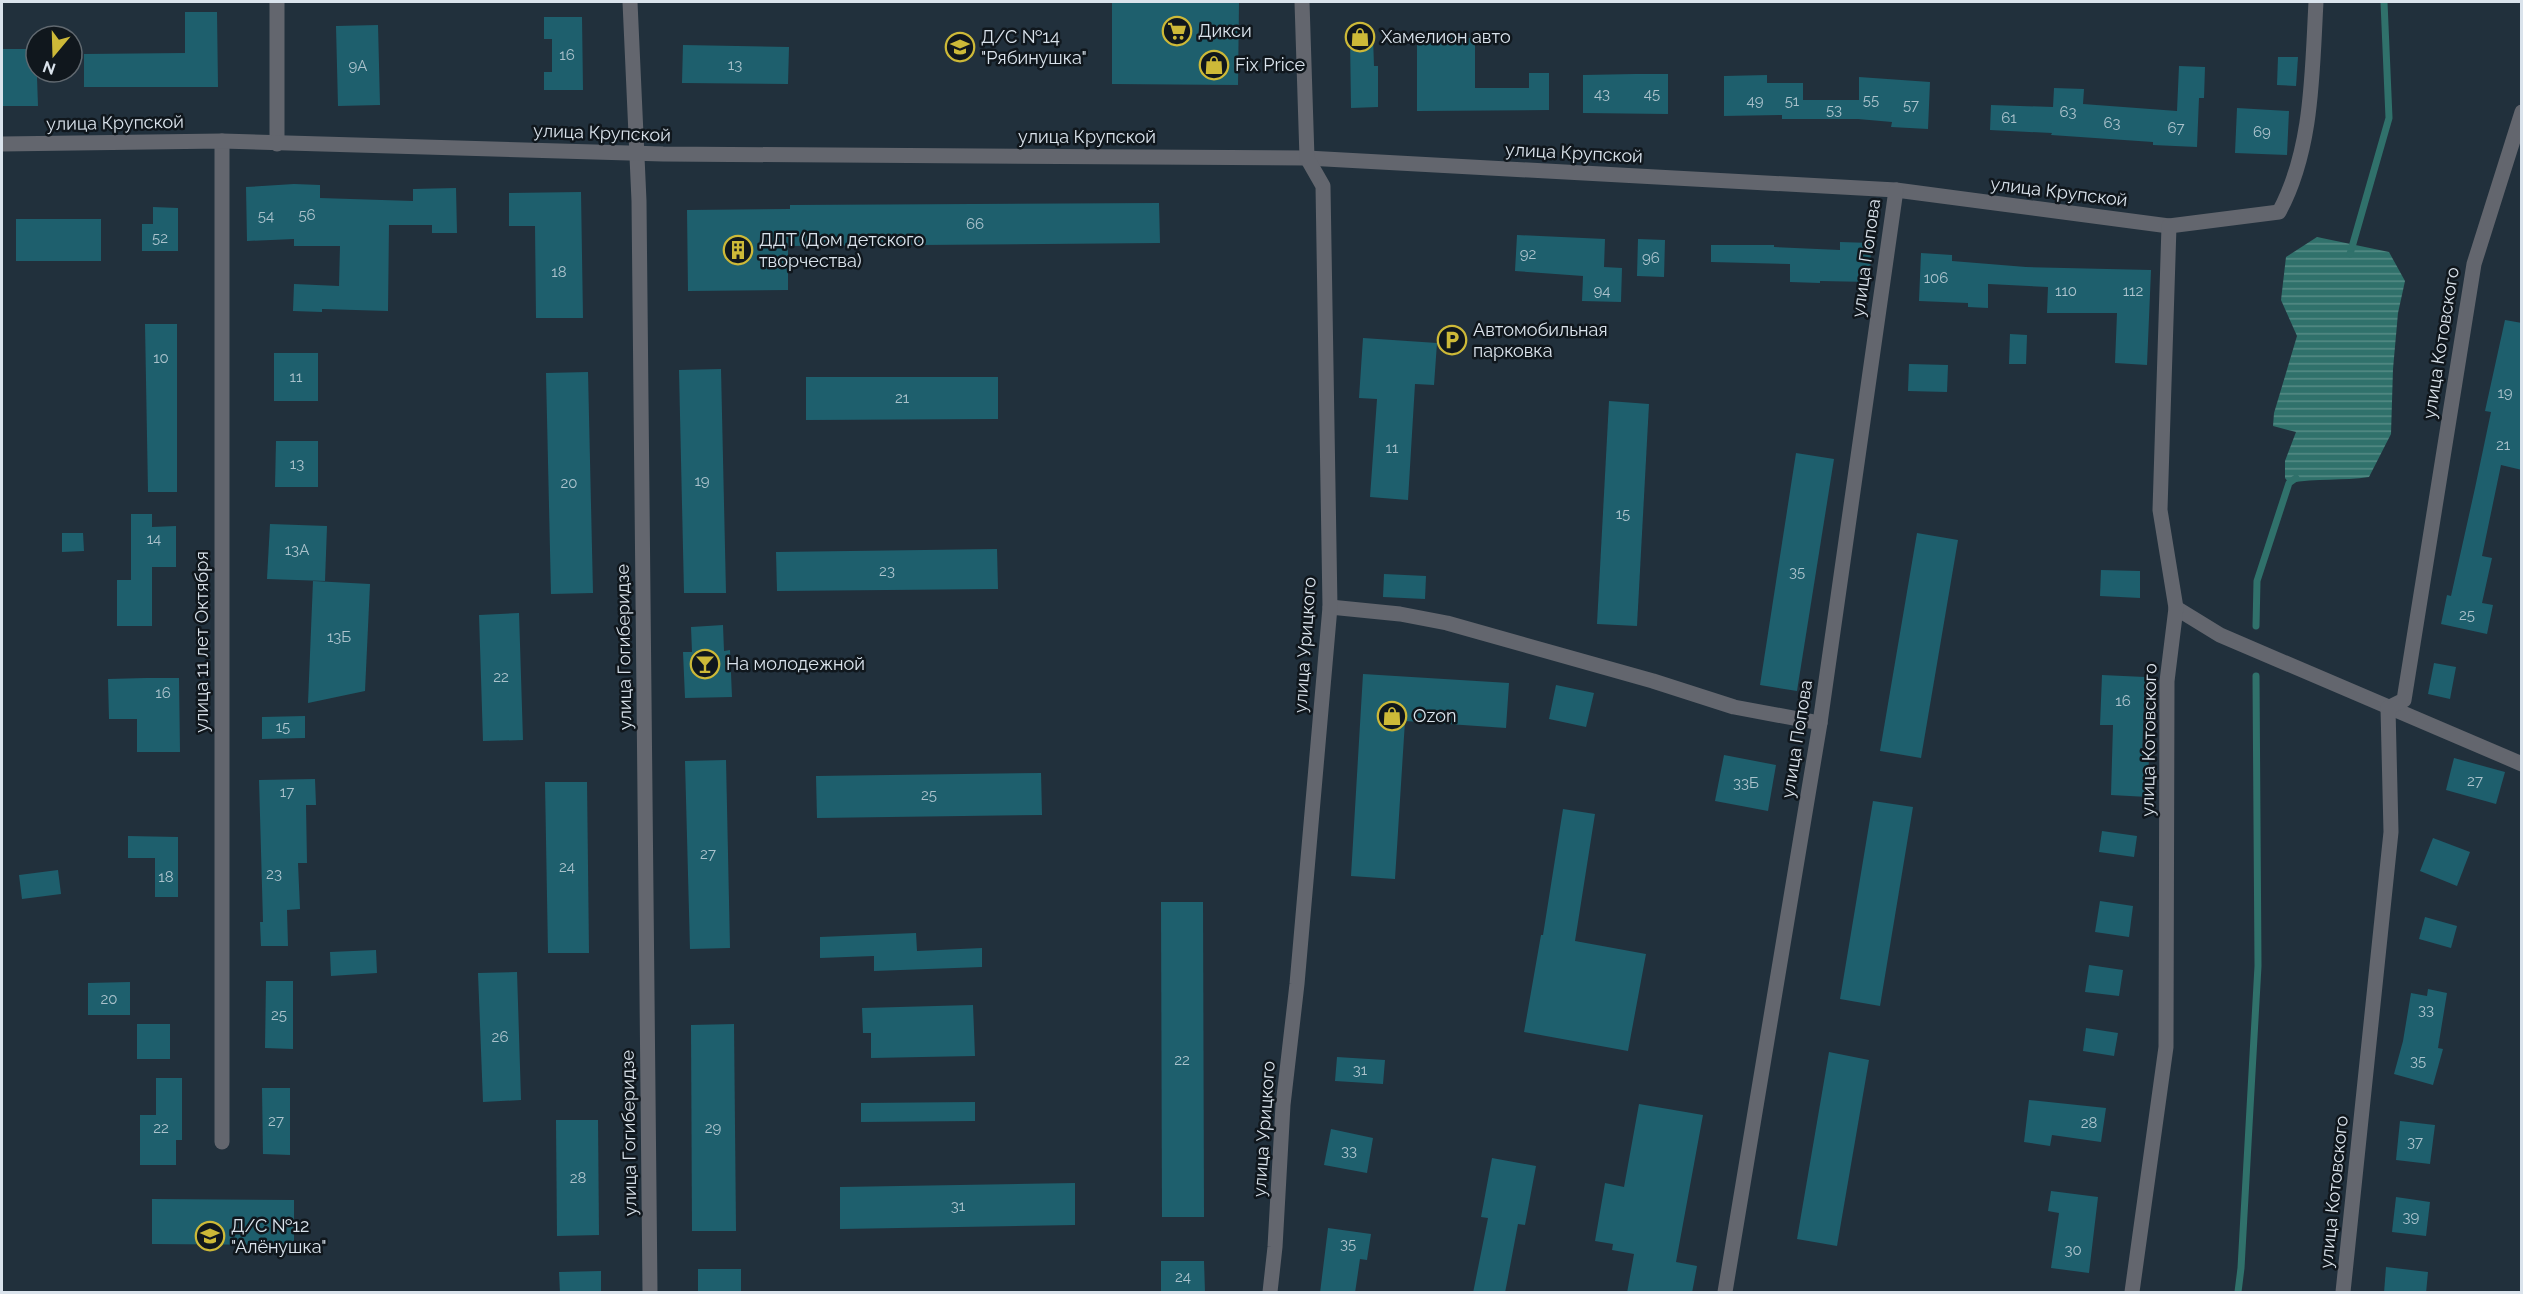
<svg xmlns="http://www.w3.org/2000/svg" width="2523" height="1294" viewBox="0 0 2523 1294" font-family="Raleway,sans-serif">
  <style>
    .water { fill: url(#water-rules) }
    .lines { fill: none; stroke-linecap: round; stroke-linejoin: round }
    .stream { stroke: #30716b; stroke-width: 7 }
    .building { fill: #1e5f6d }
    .minor { stroke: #63666e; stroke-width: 15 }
    .labels { text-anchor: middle; stroke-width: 5; stroke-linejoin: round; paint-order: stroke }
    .number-label { font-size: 15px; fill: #abc2cc }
    .poi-label { font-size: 18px; fill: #dae3ec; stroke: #10171d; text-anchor: start }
    .street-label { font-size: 18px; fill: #dae3ec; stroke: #10171d }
  </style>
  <defs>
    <pattern id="water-rules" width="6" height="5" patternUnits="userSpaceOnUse" patternTransform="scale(1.5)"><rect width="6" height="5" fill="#30716b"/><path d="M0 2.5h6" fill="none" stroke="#578c87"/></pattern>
  </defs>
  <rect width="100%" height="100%" fill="#21303c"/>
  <path class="water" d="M2317,237L2389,252L2405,281L2398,313L2393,369L2391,434L2369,477C2343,481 2316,478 2289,483L2285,478V461L2296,432L2273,426L2274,413L2297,336L2281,300L2286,257Z"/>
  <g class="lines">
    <g class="stream">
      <polyline points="2350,254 2389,118 2384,2"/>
      <polyline points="2256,626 2257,581 2289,483 2296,478"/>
      <polyline points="2238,1292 2241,1268 2258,966 2256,676"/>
    </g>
  </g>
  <g class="building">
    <polygon points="1112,2 1239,2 1238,85 1112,84"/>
    <polygon points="185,12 217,12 218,87 84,87 84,54 185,53"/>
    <polygon points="544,17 582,17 583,90 544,90 544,72 552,72 552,39 544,39"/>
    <polygon points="378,25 380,105 338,106 336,26"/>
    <polygon points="1350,37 1373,37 1374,66 1378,66 1378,107 1351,108"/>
    <polygon points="1417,37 1475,38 1475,88 1529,88 1529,73 1549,73 1549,110 1417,111"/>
    <polygon points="683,45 789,47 788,84 682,83"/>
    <polygon points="2,49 36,49 38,106 2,106"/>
    <polygon points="2278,57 2298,57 2296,86 2277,85"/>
    <polygon points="2179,66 2205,67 2204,98 2199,98 2197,147 2153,145 2153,142 2051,135 2052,133 1990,130 1991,105 2053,107 2054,88 2084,89 2083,104 2177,111"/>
    <polygon points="1635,74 1668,74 1668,114 1583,113 1583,75"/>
    <polygon points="1767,75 1767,83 1803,83 1803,100 1859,100 1859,77 1930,82 1928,129 1891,127 1892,122 1858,119 1782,119 1782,115 1724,116 1724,76"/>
    <polygon points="2237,108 2289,111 2287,155 2235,153"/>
    <polygon points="294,184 320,185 320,198 413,201 413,189 456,188 457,233 432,233 432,225 389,225 388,311 322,309 322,312 293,311 294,284 339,286 340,246 294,246 294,239 247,241 246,187"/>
    <polygon points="581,192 583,318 536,318 535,226 509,226 509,193"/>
    <polygon points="1159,203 1160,243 788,246 788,290 688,291 687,210 790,209 790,205"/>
    <polygon points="153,207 178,208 178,251 142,251 142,224 153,224"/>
    <rect x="16" y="219" width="85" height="42"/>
    <polygon points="1517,235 1605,239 1604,267 1622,268 1621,302 1582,301 1583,276 1515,271"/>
    <polygon points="1638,239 1665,240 1664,277 1637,276"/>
    <polygon points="1840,242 1871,243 1870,282 1820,281 1820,283 1790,282 1790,264 1711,262 1711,245 1774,245 1774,247 1840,250"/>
    <polygon points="1921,253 1952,255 1952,261 2026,267 2151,270 2147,365 2115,363 2117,313 2047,313 2048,287 1988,284 1988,308 1968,307 1968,303 1919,301"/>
    <polygon points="2505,320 2522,323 2522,470 2501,465 2482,556 2492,558 2482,603 2493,605 2487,634 2441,624 2447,595 2451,596 2475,488 2491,412 2485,411"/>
    <polygon points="145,324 177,324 177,492 148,492"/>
    <polygon points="2010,334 2027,335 2026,364 2009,364"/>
    <polygon points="1363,338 1437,343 1434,385 1415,384 1408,500 1370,497 1377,399 1359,398"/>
    <rect x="274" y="353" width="44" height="48"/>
    <polygon points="1909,364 1948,365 1947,392 1908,391"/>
    <polygon points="721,369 726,593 684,593 679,370"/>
    <polygon points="588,372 593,593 551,594 546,373"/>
    <polygon points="806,377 998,377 998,419 806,420"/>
    <polygon points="1609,401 1649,404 1637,626 1597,624"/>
    <polygon points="276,441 318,441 318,487 275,487"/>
    <polygon points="1796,453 1834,459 1797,691 1760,685"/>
    <polygon points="131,514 152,514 152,527 176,526 176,567 152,567 152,626 117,626 117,580 131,580"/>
    <polygon points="270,524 327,526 325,581 267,579"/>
    <polygon points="62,533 83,533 84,551 62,552"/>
    <polygon points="1917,533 1958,540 1921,758 1880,751"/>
    <polygon points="997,549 998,589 777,591 776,552"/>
    <polygon points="2101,570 2140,571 2140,598 2100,596"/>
    <polygon points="1384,574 1426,576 1425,599 1383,597"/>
    <polygon points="313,581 370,584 365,691 308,703"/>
    <polygon points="519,613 523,740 483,741 479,615"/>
    <polygon points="723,625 724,651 730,650 732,697 685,698 683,652 692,652 691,627"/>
    <polygon points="2434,663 2456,667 2450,699 2428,694"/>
    <polygon points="1363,674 1509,683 1506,728 1405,721 1395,879 1351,876"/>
    <polygon points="2102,675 2145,677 2142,753 2149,753 2148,797 2111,795 2113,725 2100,725"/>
    <polygon points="146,678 179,678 180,752 137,752 137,719 109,719 108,679"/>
    <polygon points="1556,685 1594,693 1586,727 1549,719"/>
    <polygon points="305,716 305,738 262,739 262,717"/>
    <polygon points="1724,755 1776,765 1768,811 1715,801"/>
    <polygon points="2454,758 2505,772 2496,804 2446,790"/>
    <polygon points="726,760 730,948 690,949 685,761"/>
    <polygon points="1041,773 1042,815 817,818 816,776"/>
    <polygon points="315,779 316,805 306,805 307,863 298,863 300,909 287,910 288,946 261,946 260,922 263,922 259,780"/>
    <polygon points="545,782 587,782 589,953 548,953"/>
    <polygon points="1873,801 1913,807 1880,1006 1840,999"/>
    <polygon points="1563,809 1595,814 1575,941 1646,954 1628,1051 1524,1032 1541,935 1543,935"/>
    <polygon points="2102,831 2137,836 2134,857 2099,852"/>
    <polygon points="128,836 178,837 178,897 155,897 155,858 128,858"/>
    <polygon points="2433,838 2470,852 2457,886 2420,871"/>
    <polygon points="58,870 61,894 22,899 19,875"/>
    <polygon points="2100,901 2133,906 2129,937 2095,932"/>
    <polygon points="1161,902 1203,902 1204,1217 1162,1217"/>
    <polygon points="2425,917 2457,926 2451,948 2419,939"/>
    <polygon points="916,933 917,951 982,948 982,967 874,971 874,956 820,958 820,937"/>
    <polygon points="376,950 377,973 331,976 330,952"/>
    <polygon points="2089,965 2123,970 2119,996 2085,992"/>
    <polygon points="517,972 521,1100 483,1102 478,973"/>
    <polygon points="266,981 293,981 293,1049 265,1048"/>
    <polygon points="130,982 130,1015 88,1015 88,983"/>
    <polygon points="2428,989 2447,993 2438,1048 2443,1049 2433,1085 2394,1074 2403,1041 2411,993 2427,996"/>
    <polygon points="973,1005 975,1056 871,1058 871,1033 863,1033 862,1008"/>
    <rect x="137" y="1024" width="33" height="35"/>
    <polygon points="734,1024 736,1231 692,1231 691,1025"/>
    <polygon points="2086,1028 2118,1033 2114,1056 2083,1051"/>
    <polygon points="1829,1052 1869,1060 1837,1246 1797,1239"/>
    <polygon points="1337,1057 1385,1060 1383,1084 1335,1081"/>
    <polygon points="156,1078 182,1078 182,1140 176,1140 176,1165 140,1165 140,1115 156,1115"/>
    <polygon points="262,1088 290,1088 290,1155 263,1154"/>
    <polygon points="2029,1100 2106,1108 2101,1142 2052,1135 2050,1146 2024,1142"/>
    <polygon points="975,1102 975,1121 861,1122 861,1103"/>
    <polygon points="1639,1104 1703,1115 1676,1262 1697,1266 1692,1293 1627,1293 1634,1254 1612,1250 1613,1244 1595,1241 1605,1183 1624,1187"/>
    <polygon points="556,1120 598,1120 599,1235 557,1236"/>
    <polygon points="2400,1121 2435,1125 2430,1164 2396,1160"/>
    <polygon points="1331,1129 1373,1138 1367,1173 1324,1165"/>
    <polygon points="1492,1158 1536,1166 1525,1225 1518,1224 1505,1293 1473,1293 1488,1218 1481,1217"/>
    <polygon points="1075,1183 1075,1225 840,1229 840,1187"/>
    <polygon points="2051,1191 2098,1197 2089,1273 2051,1268 2059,1213 2048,1211"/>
    <polygon points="2396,1197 2430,1202 2426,1236 2392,1232"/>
    <polygon points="152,1199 294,1200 294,1245 152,1244"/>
    <polygon points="1328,1228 1371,1234 1367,1260 1360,1259 1355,1293 1320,1293"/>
    <polygon points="1161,1261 1204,1261 1205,1293 1161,1293"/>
    <polygon points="2386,1267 2428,1272 2426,1293 2384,1293"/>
    <rect x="698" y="1269" width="43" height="24"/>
    <polygon points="601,1271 601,1293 560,1293 559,1272"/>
  </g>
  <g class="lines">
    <g class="minor">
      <polyline points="277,2 277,144"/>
      <polyline points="630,2 639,201 650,1292"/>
      <polyline points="222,141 222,1142"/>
      <polyline points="2,144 222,141 663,154 1307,158 1896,190 2169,226"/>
      <polyline points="1330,607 1400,614 1447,623 1653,681 1734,707 1820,723"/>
      <polyline points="2176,608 2220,635 2522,764"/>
      <polyline points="1270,1292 1275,1247 1283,1105 1297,984 1330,607 1323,186 1307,158 1302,2"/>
      <polyline points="1725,1292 1820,723 1896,190"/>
      <path d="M2132,1292L2166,1047L2167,681L2176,608L2160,510L2169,226L2279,212C2313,149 2312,72 2316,2"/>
      <polyline points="2343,1292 2391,832 2388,708 2404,700 2474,264 2522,112"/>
    </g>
  </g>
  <defs>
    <g id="supermarket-ring" transform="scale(1.5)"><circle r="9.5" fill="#10171d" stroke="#cdb938" stroke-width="1.5"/><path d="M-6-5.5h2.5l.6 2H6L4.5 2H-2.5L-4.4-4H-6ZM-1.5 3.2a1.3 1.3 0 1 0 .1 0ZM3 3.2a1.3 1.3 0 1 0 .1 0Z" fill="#cdb938"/></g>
    <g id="shop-ring" transform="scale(1.5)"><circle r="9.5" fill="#10171d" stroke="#cdb938" stroke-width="1.5"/><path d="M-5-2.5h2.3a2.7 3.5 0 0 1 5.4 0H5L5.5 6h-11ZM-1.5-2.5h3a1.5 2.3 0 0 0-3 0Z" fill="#cdb938"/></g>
    <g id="school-ring" transform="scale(1.5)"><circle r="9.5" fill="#10171d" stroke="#cdb938" stroke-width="1.5"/><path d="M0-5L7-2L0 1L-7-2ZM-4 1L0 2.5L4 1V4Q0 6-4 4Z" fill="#cdb938"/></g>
    <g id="building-ring" transform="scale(1.5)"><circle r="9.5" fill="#10171d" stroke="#cdb938" stroke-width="1.5"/><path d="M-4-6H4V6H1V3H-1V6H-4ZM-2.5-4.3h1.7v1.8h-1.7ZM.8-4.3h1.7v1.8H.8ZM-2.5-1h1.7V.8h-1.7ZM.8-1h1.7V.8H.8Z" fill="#cdb938"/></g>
    <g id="parking-ring" transform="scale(1.5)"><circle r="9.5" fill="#10171d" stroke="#cdb938" stroke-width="1.5"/><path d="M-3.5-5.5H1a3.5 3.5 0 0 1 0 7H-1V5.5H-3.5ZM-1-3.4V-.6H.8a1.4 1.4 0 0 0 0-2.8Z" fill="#cdb938"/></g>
    <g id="bar-ring" transform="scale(1.5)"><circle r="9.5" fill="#10171d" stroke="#cdb938" stroke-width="1.5"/><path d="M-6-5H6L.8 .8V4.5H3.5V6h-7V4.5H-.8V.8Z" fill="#cdb938"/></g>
  </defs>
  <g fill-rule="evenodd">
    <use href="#supermarket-ring" x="1177" y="31"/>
    <use href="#shop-ring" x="1360" y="37"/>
    <use href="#school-ring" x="960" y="47"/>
    <use href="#shop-ring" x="1214" y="65"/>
    <use href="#building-ring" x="738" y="250"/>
    <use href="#parking-ring" x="1452" y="340"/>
    <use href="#bar-ring" x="705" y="664"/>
    <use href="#shop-ring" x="1392" y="716"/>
    <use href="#school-ring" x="210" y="1236"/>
  </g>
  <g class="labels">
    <g class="number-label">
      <text x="567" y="60">16</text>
      <text x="735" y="70">13</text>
      <text x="358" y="71">9А</text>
      <text x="1602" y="99">43</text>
      <text x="1652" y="99">45</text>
      <text x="1871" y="105">55</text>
      <text x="1755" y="106">49</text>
      <text x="1792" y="106">51</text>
      <text x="1911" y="110">57</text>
      <text x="1834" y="115">53</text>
      <text x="2068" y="117">63</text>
      <text x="2009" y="123">61</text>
      <text x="2112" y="128">63</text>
      <text x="2176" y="133">67</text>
      <text x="2262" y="137">69</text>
      <text x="307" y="220">56</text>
      <text x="266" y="221">54</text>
      <text x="975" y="229">66</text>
      <text x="160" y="243">52</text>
      <text x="1528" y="259">92</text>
      <text x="1651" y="263">96</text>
      <text x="559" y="277">18</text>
      <text x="1936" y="283">106</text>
      <text x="1602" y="296">94</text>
      <text x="2066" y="296">110</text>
      <text x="2133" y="296">112</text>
      <text x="161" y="363">10</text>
      <text x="296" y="382">11</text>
      <text x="2505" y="398">19</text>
      <text x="902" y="403">21</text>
      <text x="2503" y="450">21</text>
      <text x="1392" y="453">11</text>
      <text x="297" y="469">13</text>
      <text x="702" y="486">19</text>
      <text x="569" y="488">20</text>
      <text x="1623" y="519">15</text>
      <text x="154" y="544">14</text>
      <text x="297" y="555">13А</text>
      <text x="887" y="576">23</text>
      <text x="1797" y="577">35</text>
      <text x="2467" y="620">25</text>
      <text x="339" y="642">13Б</text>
      <text x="501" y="682">22</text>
      <text x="163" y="698">16</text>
      <text x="2123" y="706">16</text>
      <text x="283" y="732">15</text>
      <text x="2475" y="786">27</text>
      <text x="1746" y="788">33Б</text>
      <text x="287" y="797">17</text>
      <text x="929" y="800">25</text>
      <text x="708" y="859">27</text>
      <text x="567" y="872">24</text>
      <text x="274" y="879">23</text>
      <text x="166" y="882">18</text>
      <text x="109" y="1004">20</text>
      <text x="2426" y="1015">33</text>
      <text x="279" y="1020">25</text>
      <text x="500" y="1042">26</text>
      <text x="1182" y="1065">22</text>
      <text x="2418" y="1066">35</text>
      <text x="1360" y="1075">31</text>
      <text x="276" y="1126">27</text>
      <text x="2089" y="1128">28</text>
      <text x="161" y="1133">22</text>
      <text x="713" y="1133">29</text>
      <text x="2415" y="1147">37</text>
      <text x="1349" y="1156">33</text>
      <text x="578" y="1183">28</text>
      <text x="958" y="1211">31</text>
      <text x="2411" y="1222">39</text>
      <text x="1348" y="1249">35</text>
      <text x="2073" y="1255">30</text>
      <text x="1183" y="1282">24</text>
    </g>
    <g class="poi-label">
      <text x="1198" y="37">Дикси</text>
      <text x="981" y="43">Д/С №14<tspan x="981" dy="21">"Рябинушка"</tspan></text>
      <text x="1381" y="43">Хамелион авто</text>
      <text x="1235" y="71">Fix Price</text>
      <text x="759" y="246">ДДТ (Дом детского<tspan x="759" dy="21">творчества)</tspan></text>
      <text x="1473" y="336">Автомобильная<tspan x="1473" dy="21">парковка</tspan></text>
      <text x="726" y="670">На молодежной</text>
      <text x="1413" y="722">Ozon</text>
      <text x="231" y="1232">Д/С №12<tspan x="231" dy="21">"Алёнушка"</tspan></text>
    </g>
    <g class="street-label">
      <text transform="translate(115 123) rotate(-1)" y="6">улица Крупской</text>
      <text transform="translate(602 133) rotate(2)" y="6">улица Крупской</text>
      <text x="1087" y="143">улица Крупской</text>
      <text transform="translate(1574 153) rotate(3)" y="6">улица Крупской</text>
      <text transform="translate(2059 192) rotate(7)" y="6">улица Крупской</text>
      <text transform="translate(1866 258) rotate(-82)" y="6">улица Попова</text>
      <text transform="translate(2441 343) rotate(-81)" y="6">улица Котовского</text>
      <text transform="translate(202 642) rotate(-90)" y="6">улица 11 лет Октября</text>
      <text transform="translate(1305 645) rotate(-86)" y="6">улица Урицкого</text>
      <text transform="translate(624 647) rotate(-91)" y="6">улица Гогиберидзе</text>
      <text transform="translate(1797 739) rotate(-81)" y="6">улица Попова</text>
      <text transform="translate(2149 740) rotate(-89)" y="6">улица Котовского</text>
      <text transform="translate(1264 1129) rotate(-86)" y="6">улица Урицкого</text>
      <text transform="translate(629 1133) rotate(-91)" y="6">улица Гогиберидзе</text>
      <text transform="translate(2334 1192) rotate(-84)" y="6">улица Котовского</text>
    </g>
  </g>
  <rect width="2523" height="1294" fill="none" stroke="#dae3ec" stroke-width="6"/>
  <g transform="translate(54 54) rotate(199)"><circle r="28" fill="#10171d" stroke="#616970" stroke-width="1.5"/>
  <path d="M0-4.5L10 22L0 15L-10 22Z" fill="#cdb938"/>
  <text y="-9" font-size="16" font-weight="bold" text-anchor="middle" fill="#dae3ec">N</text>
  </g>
</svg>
